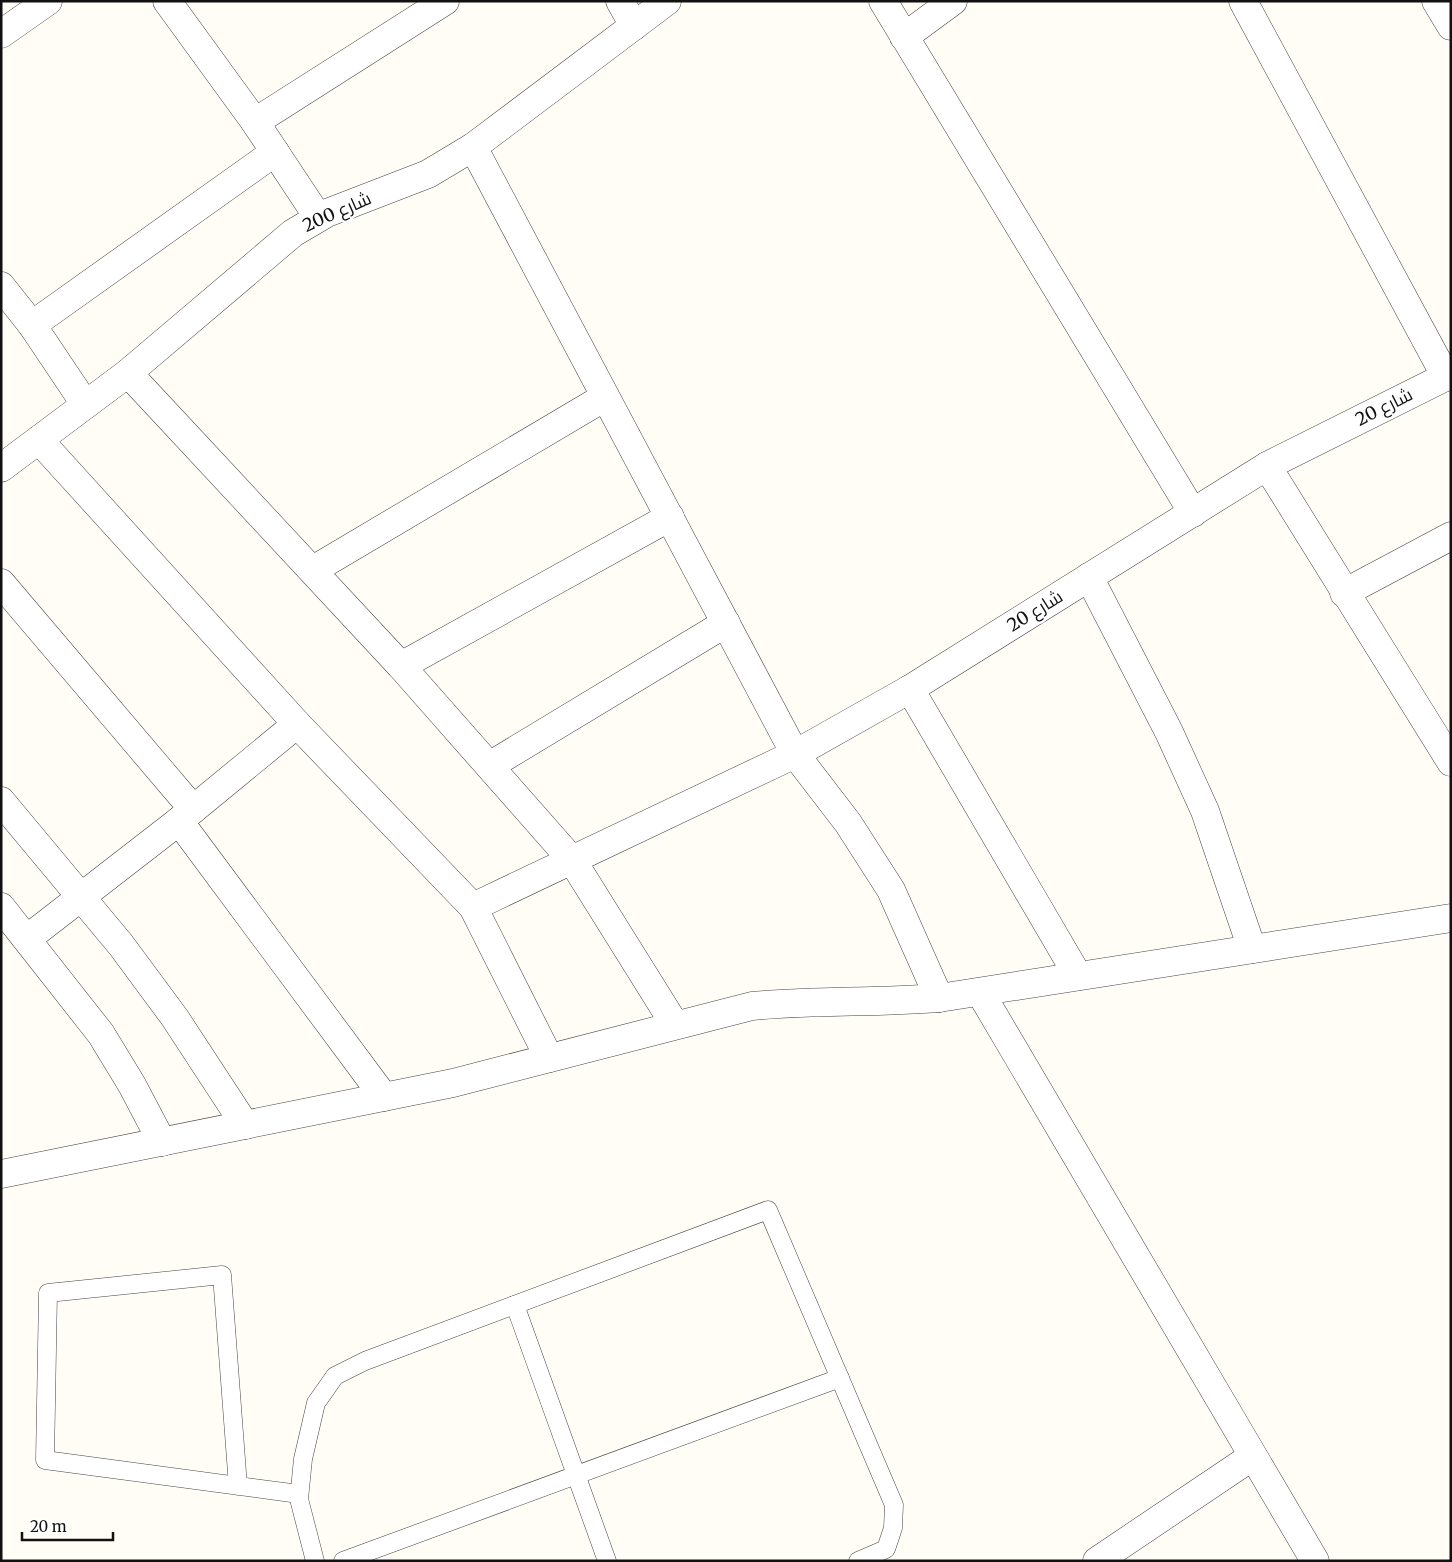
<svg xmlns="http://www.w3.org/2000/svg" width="1452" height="1562" viewBox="0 0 1452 1562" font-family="Merriweather,Cairo,serif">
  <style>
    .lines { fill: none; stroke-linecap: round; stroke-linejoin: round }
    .service-casing { stroke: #444; stroke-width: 19 }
    .minor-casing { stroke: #444; stroke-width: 29 }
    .service { stroke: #fff; stroke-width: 18 }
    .minor { stroke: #fff; stroke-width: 28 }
    .labels { text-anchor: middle; stroke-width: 5; stroke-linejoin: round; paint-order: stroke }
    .street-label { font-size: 18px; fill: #111; stroke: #fff }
  </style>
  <rect width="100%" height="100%" fill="#fffdf5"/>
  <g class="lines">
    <g class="service-casing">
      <g id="service">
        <polyline points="515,1305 607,1561"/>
        <polyline points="238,1486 222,1275 48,1293 45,1460 299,1494"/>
        <polyline points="315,1561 299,1499 303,1459 316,1403 335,1376 365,1361 768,1210 894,1505 893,1528 886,1549 858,1561"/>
        <polyline points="343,1561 840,1378"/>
      </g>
    </g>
    <g class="minor-casing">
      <g id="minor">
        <polyline points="167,1 255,122 318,217"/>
        <polyline points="620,1 634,26"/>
        <polyline points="883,1 1193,513"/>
        <polyline points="1243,1 1446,377"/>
        <polyline points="1436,1 1451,26"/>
        <polyline points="1,34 48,1"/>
        <polyline points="904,37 953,1"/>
        <polyline points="255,122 445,1"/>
        <polyline points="473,147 795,754 848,823 891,890 939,998"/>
        <polyline points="1,286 32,325 85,404"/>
        <polyline points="32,325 275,152"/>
        <polyline points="128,373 401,666 572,860 675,1025"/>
        <polyline points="39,440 297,724 473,907 549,1058"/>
        <polyline points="1267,466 1451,762"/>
        <polyline points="1,468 128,373 293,233 327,213 428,174 473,147 667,1"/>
        <polyline points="313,570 605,397"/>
        <polyline points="1089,577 1169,732 1205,811 1252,949"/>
        <polyline points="1,583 193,809"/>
        <polyline points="1344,593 1451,536"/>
        <polyline points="401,666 670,517"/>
        <polyline points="491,765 726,623"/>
        <polyline points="1,801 121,945 175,1018 245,1125"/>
        <polyline points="179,821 384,1097"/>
        <polyline points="1,907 101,1034 132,1085 162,1142"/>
        <polyline points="473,907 795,754 910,689"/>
        <polyline points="28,938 179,821 297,724"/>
        <polyline points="1078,976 910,689 1267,466 1451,374"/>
        <polyline points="980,992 1315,1561"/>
        <path d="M1,1174L453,1083L752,1006C814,1000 876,1003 939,998L1451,918"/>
        <polyline points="1097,1561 1253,1456"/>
      </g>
    </g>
    <use href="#service" class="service"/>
    <use href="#minor" class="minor"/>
  </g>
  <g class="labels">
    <g class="street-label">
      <text transform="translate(337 212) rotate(-24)" y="6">شارع 200</text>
      <text transform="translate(1384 407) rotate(-27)" y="6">شارع 20</text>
      <text transform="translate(1035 611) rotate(-32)" y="6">شارع 20</text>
    </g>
  </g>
  <rect width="1452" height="1562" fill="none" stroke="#111111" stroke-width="5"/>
  <path d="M22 1532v8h91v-8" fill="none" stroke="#111111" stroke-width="2.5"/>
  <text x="30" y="1532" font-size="15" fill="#111111" stroke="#ffffff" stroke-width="4" paint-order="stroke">20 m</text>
</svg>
